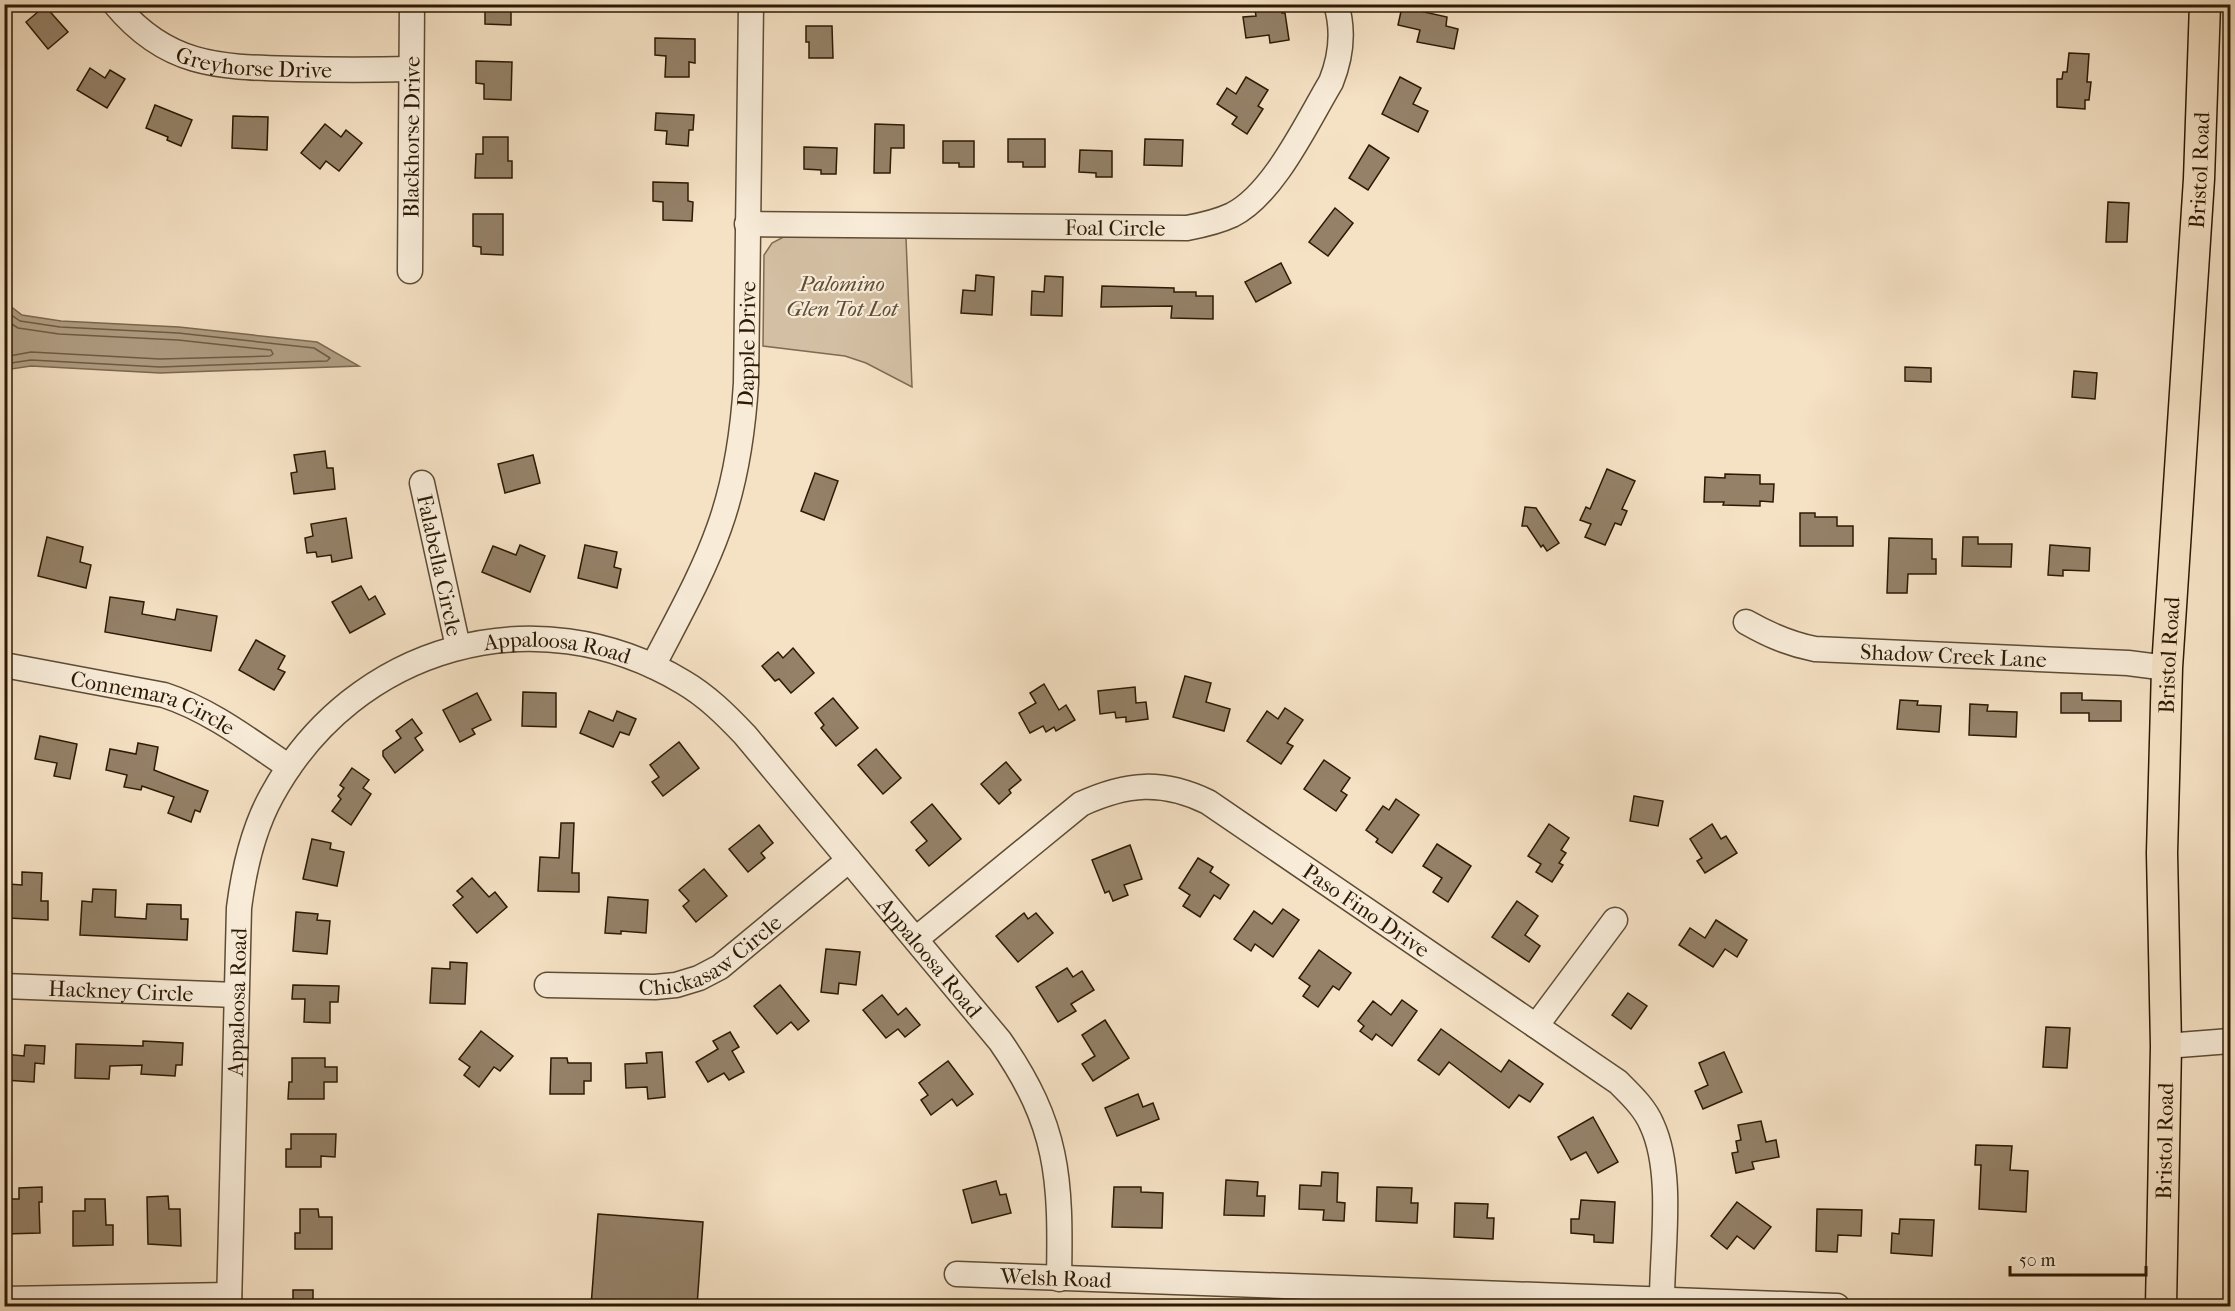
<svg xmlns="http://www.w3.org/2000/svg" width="2235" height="1311" viewBox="0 0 2235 1311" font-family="'IM FELL French Canon',serif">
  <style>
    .green { fill: #d3bfa3; stroke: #7f6c54; stroke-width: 1.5 }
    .water { fill: #b09d83; stroke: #7b6950; stroke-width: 1.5 }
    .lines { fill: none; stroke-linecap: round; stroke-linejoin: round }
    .shore { stroke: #6e5c44; stroke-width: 1.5 }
    .building { fill: #948168; stroke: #2b1a04; stroke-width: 1.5 }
    .minor-casing { stroke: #5e4c34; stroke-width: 27 }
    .major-casing { stroke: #2b1a04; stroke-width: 33 }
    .minor { stroke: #f8ecd9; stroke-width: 24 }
    .major { stroke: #f5e1c4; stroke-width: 30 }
    .labels { text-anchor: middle; stroke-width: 4.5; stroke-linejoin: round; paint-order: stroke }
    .street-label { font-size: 22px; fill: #2b1a04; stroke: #f8ecd9 }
    .park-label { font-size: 22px; font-style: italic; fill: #5d4c34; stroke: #f8ecd9 }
  </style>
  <rect width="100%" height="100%" fill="#f5e1c4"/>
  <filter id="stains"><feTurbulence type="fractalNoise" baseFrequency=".00333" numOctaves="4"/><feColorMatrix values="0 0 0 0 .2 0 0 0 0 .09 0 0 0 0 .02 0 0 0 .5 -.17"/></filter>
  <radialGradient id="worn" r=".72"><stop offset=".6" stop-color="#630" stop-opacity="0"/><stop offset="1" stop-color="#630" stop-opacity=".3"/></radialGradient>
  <polygon class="green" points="791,233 906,238 912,387 866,363 845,356 763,346 764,255 772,243"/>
  <polygon class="water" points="5,302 22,315 61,321 179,327 317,342 359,366 160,373 31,366 5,370"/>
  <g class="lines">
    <g class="shore">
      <polyline points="4,310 20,321 60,327 178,333 314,348 330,358 327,361 160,367 31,360 4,364"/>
      <polyline points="4,319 18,328 59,334 178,340 271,350 273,354 270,356 160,359 31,352 4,357"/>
    </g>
  </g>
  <g class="building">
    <polygon points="485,4 511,4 511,25 485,24"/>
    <polygon points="1254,4 1280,4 1282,13 1285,13 1289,40 1270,43 1269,35 1246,38 1243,17 1256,16"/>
    <polygon points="45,6 68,32 48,49 26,22"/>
    <polygon points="1402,7 1447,17 1446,26 1458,29 1454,49 1417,42 1420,30 1398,25"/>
    <polygon points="806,26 832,26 833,58 809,58 809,42 806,42"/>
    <polygon points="655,38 695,39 695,63 689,62 689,77 665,77 666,56 655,55"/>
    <polygon points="2069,53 2089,54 2087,82 2091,82 2089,100 2085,100 2085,109 2057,107 2057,79 2062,79 2063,72 2067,72"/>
    <polygon points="476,61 512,62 511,100 484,99 484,84 476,83"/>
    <polygon points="90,68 105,78 110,70 125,79 107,108 77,90"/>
    <polygon points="1246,77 1268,90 1258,106 1263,109 1247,134 1232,124 1237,117 1217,104 1227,88 1236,94"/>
    <polygon points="1400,77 1421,88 1413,104 1428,111 1418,132 1382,114"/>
    <polygon points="155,105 192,120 181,146 167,140 168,137 146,128"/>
    <polygon points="656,113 694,115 693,130 689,130 688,146 666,144 667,131 655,130"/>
    <polygon points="233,116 268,117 267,150 232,148"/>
    <polygon points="325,124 341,137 346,130 362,143 339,171 326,161 320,169 301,153"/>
    <polygon points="875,124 904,125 904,148 891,148 890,173 874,173"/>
    <polygon points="483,137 508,137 508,161 512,161 512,178 475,178 476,154 483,154"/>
    <polygon points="1008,139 1045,139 1045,167 1023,167 1023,162 1008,162"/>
    <polygon points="1145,139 1183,140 1182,166 1144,165"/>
    <polygon points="943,141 974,141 974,167 959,167 959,163 943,163"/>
    <polygon points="1369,145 1389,158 1368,190 1349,178"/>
    <polygon points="804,147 837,148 836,174 821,174 821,170 804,169"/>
    <polygon points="1080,150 1112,151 1112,177 1096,177 1096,173 1079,172"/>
    <polygon points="653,182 688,183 688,201 693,202 692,221 663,220 663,202 653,201"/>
    <polygon points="2108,202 2129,203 2127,242 2106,242"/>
    <polygon points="1335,208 1353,223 1328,256 1309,242"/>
    <polygon points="473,214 503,214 503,255 481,254 481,247 473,246"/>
    <polygon points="1281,263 1291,283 1256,302 1245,282"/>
    <polygon points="976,275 994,277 992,315 961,313 963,290 975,291"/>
    <polygon points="1045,276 1063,277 1062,316 1031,315 1032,291 1044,292"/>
    <polygon points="1102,286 1174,288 1174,292 1196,292 1196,296 1213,296 1213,319 1171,318 1172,306 1101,307"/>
    <polygon points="1905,367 1931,368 1931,382 1905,381"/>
    <polygon points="2074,371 2097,373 2095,399 2072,397"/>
    <polygon points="325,451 327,468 333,468 335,489 294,494 291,473 297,472 294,455"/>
    <polygon points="533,455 540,483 505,493 498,464"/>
    <polygon points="1607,469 1635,481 1622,509 1627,511 1621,525 1615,523 1605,545 1585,537 1591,524 1580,520 1586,507 1590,509"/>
    <polygon points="815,473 838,481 824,520 801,511"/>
    <polygon points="1725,474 1760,475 1760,484 1774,484 1773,502 1760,501 1760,506 1723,505 1724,502 1704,502 1705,477 1725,478"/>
    <polygon points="1525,507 1536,508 1559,543 1547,551 1543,545 1541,547 1527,526 1522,526"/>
    <polygon points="1800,513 1815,513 1815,517 1837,517 1837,526 1853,526 1853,546 1800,546"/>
    <polygon points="346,518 352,558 332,562 331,555 317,557 316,552 307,553 305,538 313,536 311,524"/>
    <polygon points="47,537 83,547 80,562 91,565 86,588 38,576"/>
    <polygon points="1963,537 1978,537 1978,544 2012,544 2011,567 1962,566"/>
    <polygon points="1889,538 1932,539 1932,559 1936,559 1936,574 1908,574 1907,593 1887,593"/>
    <polygon points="520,545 545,556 530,592 482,572 493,546 516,555"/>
    <polygon points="585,545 617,552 614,567 621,569 617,588 578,578"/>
    <polygon points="2050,545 2090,548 2089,571 2063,570 2063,576 2048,575"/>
    <polygon points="361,586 369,600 375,596 385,614 350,633 332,602"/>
    <polygon points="110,597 144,602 142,614 175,620 177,609 217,616 211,651 105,632"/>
    <polygon points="256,640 285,656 278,669 285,672 274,690 239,670"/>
    <polygon points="793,648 814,673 791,693 779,679 775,681 762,666 778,652 783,658"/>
    <polygon points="1185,676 1211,683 1206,702 1230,709 1224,731 1173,717"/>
    <polygon points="1044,684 1059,710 1066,705 1075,720 1056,731 1054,727 1046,732 1043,726 1030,733 1019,713 1036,703 1030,693"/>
    <polygon points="1135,687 1136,703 1146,702 1148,719 1126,722 1126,717 1116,718 1115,712 1100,714 1098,691"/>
    <polygon points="523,692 556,693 556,727 522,726"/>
    <polygon points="477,693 491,720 472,729 475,734 460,742 443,710"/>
    <polygon points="2061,693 2082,693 2082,700 2121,701 2121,721 2089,721 2089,713 2061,713"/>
    <polygon points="833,698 858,728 836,746 821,728 824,725 815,713"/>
    <polygon points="1900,700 1918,701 1917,705 1941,706 1939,732 1897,729"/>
    <polygon points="1970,704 1988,705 1987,711 2017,712 2016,737 1969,735"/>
    <polygon points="1285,708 1303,720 1287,743 1293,746 1281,764 1247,741 1267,711 1278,719"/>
    <polygon points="589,711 613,721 617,711 636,719 629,735 620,732 613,747 580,733"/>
    <polygon points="412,719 422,733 415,738 423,750 395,773 383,756 383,751 401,738 396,731"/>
    <polygon points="40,736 77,744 70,779 54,776 57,763 35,759"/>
    <polygon points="679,742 699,768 663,796 652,782 659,777 650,765"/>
    <polygon points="138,743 158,747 154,770 208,791 200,812 195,810 191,822 168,813 174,797 142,786 141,790 124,787 127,775 106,770 110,749 136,754"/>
    <polygon points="876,749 901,778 883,794 858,765"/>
    <polygon points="1324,760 1350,778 1341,791 1347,795 1336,811 1304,789"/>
    <polygon points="1006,762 1021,780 1009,790 1011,793 999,804 981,784"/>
    <polygon points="352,768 369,780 363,788 371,794 351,825 332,811 341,799 338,796 344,788 340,785"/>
    <polygon points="1634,796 1663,801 1658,826 1630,821"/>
    <polygon points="1396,799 1419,815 1392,853 1376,842 1378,839 1366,830 1383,806 1389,810"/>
    <polygon points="932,804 961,839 929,866 916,850 927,841 911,822"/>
    <polygon points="561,823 574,823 572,873 579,873 579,892 538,891 540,857 559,858"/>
    <polygon points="1549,824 1569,838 1561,850 1566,853 1559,863 1563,865 1552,882 1536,872 1541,864 1528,856"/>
    <polygon points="1712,824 1721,839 1726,836 1737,853 1705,873 1697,861 1702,858 1690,839"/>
    <polygon points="759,825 773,843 761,853 765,858 748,872 729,849"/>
    <polygon points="312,839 331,843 330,849 344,852 337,886 303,879"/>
    <polygon points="1437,844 1471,866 1448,902 1433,892 1442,878 1423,866"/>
    <polygon points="1130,845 1142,879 1124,885 1128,895 1113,901 1109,891 1105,893 1092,860"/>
    <polygon points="1198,858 1213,867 1210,872 1229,885 1220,899 1214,895 1200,917 1183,906 1190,895 1179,888"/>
    <polygon points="704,869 727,896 696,922 683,906 689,901 679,890"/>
    <polygon points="22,872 42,873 41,901 48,901 48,920 8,918 9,884 22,885"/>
    <polygon points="472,878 489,897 495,892 507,907 477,933 453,905 463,897 457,891"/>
    <polygon points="93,889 116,890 115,917 146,919 147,904 181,905 181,919 188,919 187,940 80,935 82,901 92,902"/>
    <polygon points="608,897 648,900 646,933 621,931 621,934 605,933"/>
    <polygon points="1517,901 1538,916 1525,935 1540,946 1529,962 1492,937"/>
    <polygon points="1283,909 1299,920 1273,957 1255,944 1251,951 1234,939 1254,911 1272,924"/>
    <polygon points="296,912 318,914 317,920 330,921 327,954 293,951"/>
    <polygon points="1024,913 1028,919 1036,913 1053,933 1018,962 996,936"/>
    <polygon points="1716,920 1747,940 1737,957 1725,949 1713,967 1679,945 1690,928 1705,938"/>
    <polygon points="826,949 860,952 856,985 839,983 838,994 821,992"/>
    <polygon points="1319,950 1351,973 1339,990 1333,986 1318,1007 1303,996 1310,986 1299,978"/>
    <polygon points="450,962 467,963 465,1004 430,1003 432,968 450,969"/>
    <polygon points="1067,968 1073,977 1082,971 1094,990 1071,1004 1076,1011 1058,1022 1036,987"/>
    <polygon points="293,985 339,986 338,1002 330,1002 330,1023 304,1022 305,999 292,999"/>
    <polygon points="780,985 809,1021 798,1030 791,1022 777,1034 754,1006"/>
    <polygon points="1628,993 1647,1006 1631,1029 1612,1015"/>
    <polygon points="882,995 898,1015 906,1008 920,1025 905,1037 898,1029 886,1038 863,1010"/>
    <polygon points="1402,1000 1417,1011 1392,1046 1376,1034 1372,1040 1360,1031 1364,1026 1358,1021 1373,1001 1391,1015"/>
    <polygon points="1105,1020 1129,1058 1093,1081 1082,1064 1095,1056 1082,1035"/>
    <polygon points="2046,1027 2070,1028 2067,1068 2043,1067"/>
    <polygon points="1441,1029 1501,1072 1509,1060 1543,1084 1530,1102 1519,1095 1509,1108 1449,1062 1439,1075 1418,1060"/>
    <polygon points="481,1031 513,1056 500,1071 494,1067 479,1087 464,1075 470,1067 459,1059"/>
    <polygon points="730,1032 739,1047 732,1051 744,1072 729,1080 724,1073 708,1082 696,1062 718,1049 713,1041"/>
    <polygon points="143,1041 183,1043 182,1065 176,1065 175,1076 141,1074 142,1065 110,1066 109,1079 75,1078 76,1044 143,1046"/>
    <polygon points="25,1045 45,1046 44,1064 35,1063 34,1082 4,1080 4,1054 24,1056"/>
    <polygon points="662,1052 665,1097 648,1099 647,1087 626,1088 625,1064 647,1063 646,1053"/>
    <polygon points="1724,1052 1742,1092 1703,1109 1695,1091 1708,1085 1699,1063"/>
    <polygon points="292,1058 325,1058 325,1067 337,1067 337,1082 324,1082 324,1099 288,1099 289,1082 292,1082"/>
    <polygon points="551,1058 567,1058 568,1063 591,1063 591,1081 584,1081 584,1094 550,1094"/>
    <polygon points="948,1061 973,1094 957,1106 952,1099 931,1115 921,1100 928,1095 919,1083"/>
    <polygon points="1138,1094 1143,1107 1153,1103 1159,1119 1117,1136 1105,1108"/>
    <polygon points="1593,1117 1618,1162 1598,1173 1586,1152 1571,1160 1558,1137"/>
    <polygon points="1761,1121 1766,1142 1776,1140 1779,1157 1752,1162 1754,1169 1736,1173 1732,1153 1738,1152 1736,1141 1741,1140 1738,1125"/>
    <polygon points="291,1134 336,1134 335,1157 321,1156 321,1167 286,1167 286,1149 291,1149"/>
    <polygon points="1976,1145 2012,1146 2010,1170 2028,1171 2026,1212 1979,1209 1981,1165 1975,1165"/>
    <polygon points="1322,1172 1338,1173 1337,1202 1345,1203 1344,1221 1323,1220 1324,1210 1299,1209 1300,1185 1321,1186"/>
    <polygon points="1226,1180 1258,1182 1257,1196 1265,1196 1264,1216 1224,1215"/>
    <polygon points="996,1181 1000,1195 1006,1194 1011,1213 972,1223 963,1190"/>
    <polygon points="42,1187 42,1202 39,1202 40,1233 4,1234 4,1199 19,1199 19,1188"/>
    <polygon points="1114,1187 1141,1187 1141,1192 1163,1193 1162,1228 1112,1227"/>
    <polygon points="1377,1187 1412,1188 1411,1203 1418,1203 1417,1223 1376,1221"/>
    <polygon points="168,1196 169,1209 180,1209 181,1246 148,1244 147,1197"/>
    <polygon points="85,1199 105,1199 106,1225 113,1225 113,1245 73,1246 73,1211 85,1211"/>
    <polygon points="1581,1200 1615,1202 1613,1243 1594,1242 1594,1235 1571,1233 1571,1219 1579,1219"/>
    <polygon points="1737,1202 1771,1227 1754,1249 1737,1236 1727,1249 1711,1236"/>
    <polygon points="1455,1203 1488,1204 1487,1218 1494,1218 1493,1239 1454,1237"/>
    <polygon points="300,1209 318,1209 319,1217 332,1217 332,1249 295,1249 295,1233 300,1233"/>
    <polygon points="1817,1209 1862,1210 1861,1236 1838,1235 1837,1252 1816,1251"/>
    <polygon points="598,1214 703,1222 697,1306 591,1306"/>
    <polygon points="1900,1219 1934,1220 1932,1256 1891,1253 1892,1233 1899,1234"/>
    <rect x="293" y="1290" width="20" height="16"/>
  </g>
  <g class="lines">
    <g class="minor-casing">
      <g id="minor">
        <path id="s1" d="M115,4C168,68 221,67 297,69C335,70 373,70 411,69"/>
        <path id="s2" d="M747,224L1187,228C1203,225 1217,222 1232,215C1274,194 1307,122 1331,82C1341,57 1344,30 1336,4"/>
        <path id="s3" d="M410,271L412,4"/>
        <path id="s4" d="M422,483L458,647"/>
        <path id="s5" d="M1746,622C1769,635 1789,644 1815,649L2128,663L2167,668"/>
        <path id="s6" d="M4,665L164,695C210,710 249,740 289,767"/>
        <path id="s7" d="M653,666C676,621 702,576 719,528C736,481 743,432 746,383L751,4"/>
        <path id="s8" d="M916,939L1081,804C1127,783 1162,780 1208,802L1618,1082C1631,1095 1645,1108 1652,1125C1674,1173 1662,1247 1662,1300"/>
        <path id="s9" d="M547,985L655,987L676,985L699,978L720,967L849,860"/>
        <path id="s10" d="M4,986L236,995"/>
        <polyline points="1536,1026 1615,920"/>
        <polyline points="2166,1046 2230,1041"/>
        <path id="s11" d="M957,1274L1837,1306"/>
        <polyline points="4,1299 229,1295"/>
        <path id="s12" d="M229,1306L239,908C244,869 253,829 272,795C354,645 536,594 683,682C707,696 726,715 745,735L1000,1041C1059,1126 1061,1178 1059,1279"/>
      </g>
    </g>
    <g class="major-casing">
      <g id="major">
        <path id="s13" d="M2161,1306L2166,1046L2162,853L2167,668L2199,179L2205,4"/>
      </g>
    </g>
    <use href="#minor" class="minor"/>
    <use href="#major" class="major"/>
  </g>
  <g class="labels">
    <g class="street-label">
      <text dy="8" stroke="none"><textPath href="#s1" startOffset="158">Greyhorse Drive</textPath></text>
      <text dy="8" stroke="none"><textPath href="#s3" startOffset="134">Blackhorse Drive</textPath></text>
      <text dy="8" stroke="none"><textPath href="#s13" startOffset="1137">Bristol Road</textPath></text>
      <text dy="8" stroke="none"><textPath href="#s2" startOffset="368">Foal Circle</textPath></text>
      <text dy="8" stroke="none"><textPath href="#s7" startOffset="340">Dapple Drive</textPath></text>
      <text dy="8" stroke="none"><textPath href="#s4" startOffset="84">Falabella Circle</textPath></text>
      <text dy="8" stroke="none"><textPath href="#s12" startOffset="861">Appaloosa Road</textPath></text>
      <text dy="8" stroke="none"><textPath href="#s5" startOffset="213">Shadow Creek Lane</textPath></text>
      <text dy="8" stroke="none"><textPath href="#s13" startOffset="651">Bristol Road</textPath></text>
      <text dy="8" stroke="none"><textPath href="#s6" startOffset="154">Connemara Circle</textPath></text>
      <text dy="8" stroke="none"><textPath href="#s8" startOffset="537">Paso Fino Drive</textPath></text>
      <text dy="8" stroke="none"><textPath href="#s9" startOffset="172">Chickasaw Circle</textPath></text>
      <text dy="8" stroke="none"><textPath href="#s12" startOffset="1365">Appaloosa Road</textPath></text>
      <text dy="8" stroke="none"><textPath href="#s10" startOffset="117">Hackney Circle</textPath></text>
      <text dy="8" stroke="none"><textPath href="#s12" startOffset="304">Appaloosa Road</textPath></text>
      <text dy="8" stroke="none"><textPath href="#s13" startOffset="165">Bristol Road</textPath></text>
      <text dy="8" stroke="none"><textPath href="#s11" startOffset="99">Welsh Road</textPath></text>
    </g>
    <g class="park-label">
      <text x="842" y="291">Palomino<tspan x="842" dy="25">Glen Tot Lot</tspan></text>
    </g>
  </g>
  <rect width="2235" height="1311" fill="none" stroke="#f5e1c4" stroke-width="24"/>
  <rect x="6" y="6" width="2223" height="1299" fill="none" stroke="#2b1a04" stroke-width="3"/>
  <rect x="12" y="12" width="2211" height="1287" fill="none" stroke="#2b1a04" stroke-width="1.5"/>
  <path d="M2010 1266v9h136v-9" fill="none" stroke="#2b1a04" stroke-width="3"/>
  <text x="2019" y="1266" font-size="18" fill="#2b1a04" stroke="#f8ecd9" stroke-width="4.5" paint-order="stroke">50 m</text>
  <rect width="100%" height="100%" filter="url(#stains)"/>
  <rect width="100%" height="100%" fill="url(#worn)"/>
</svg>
